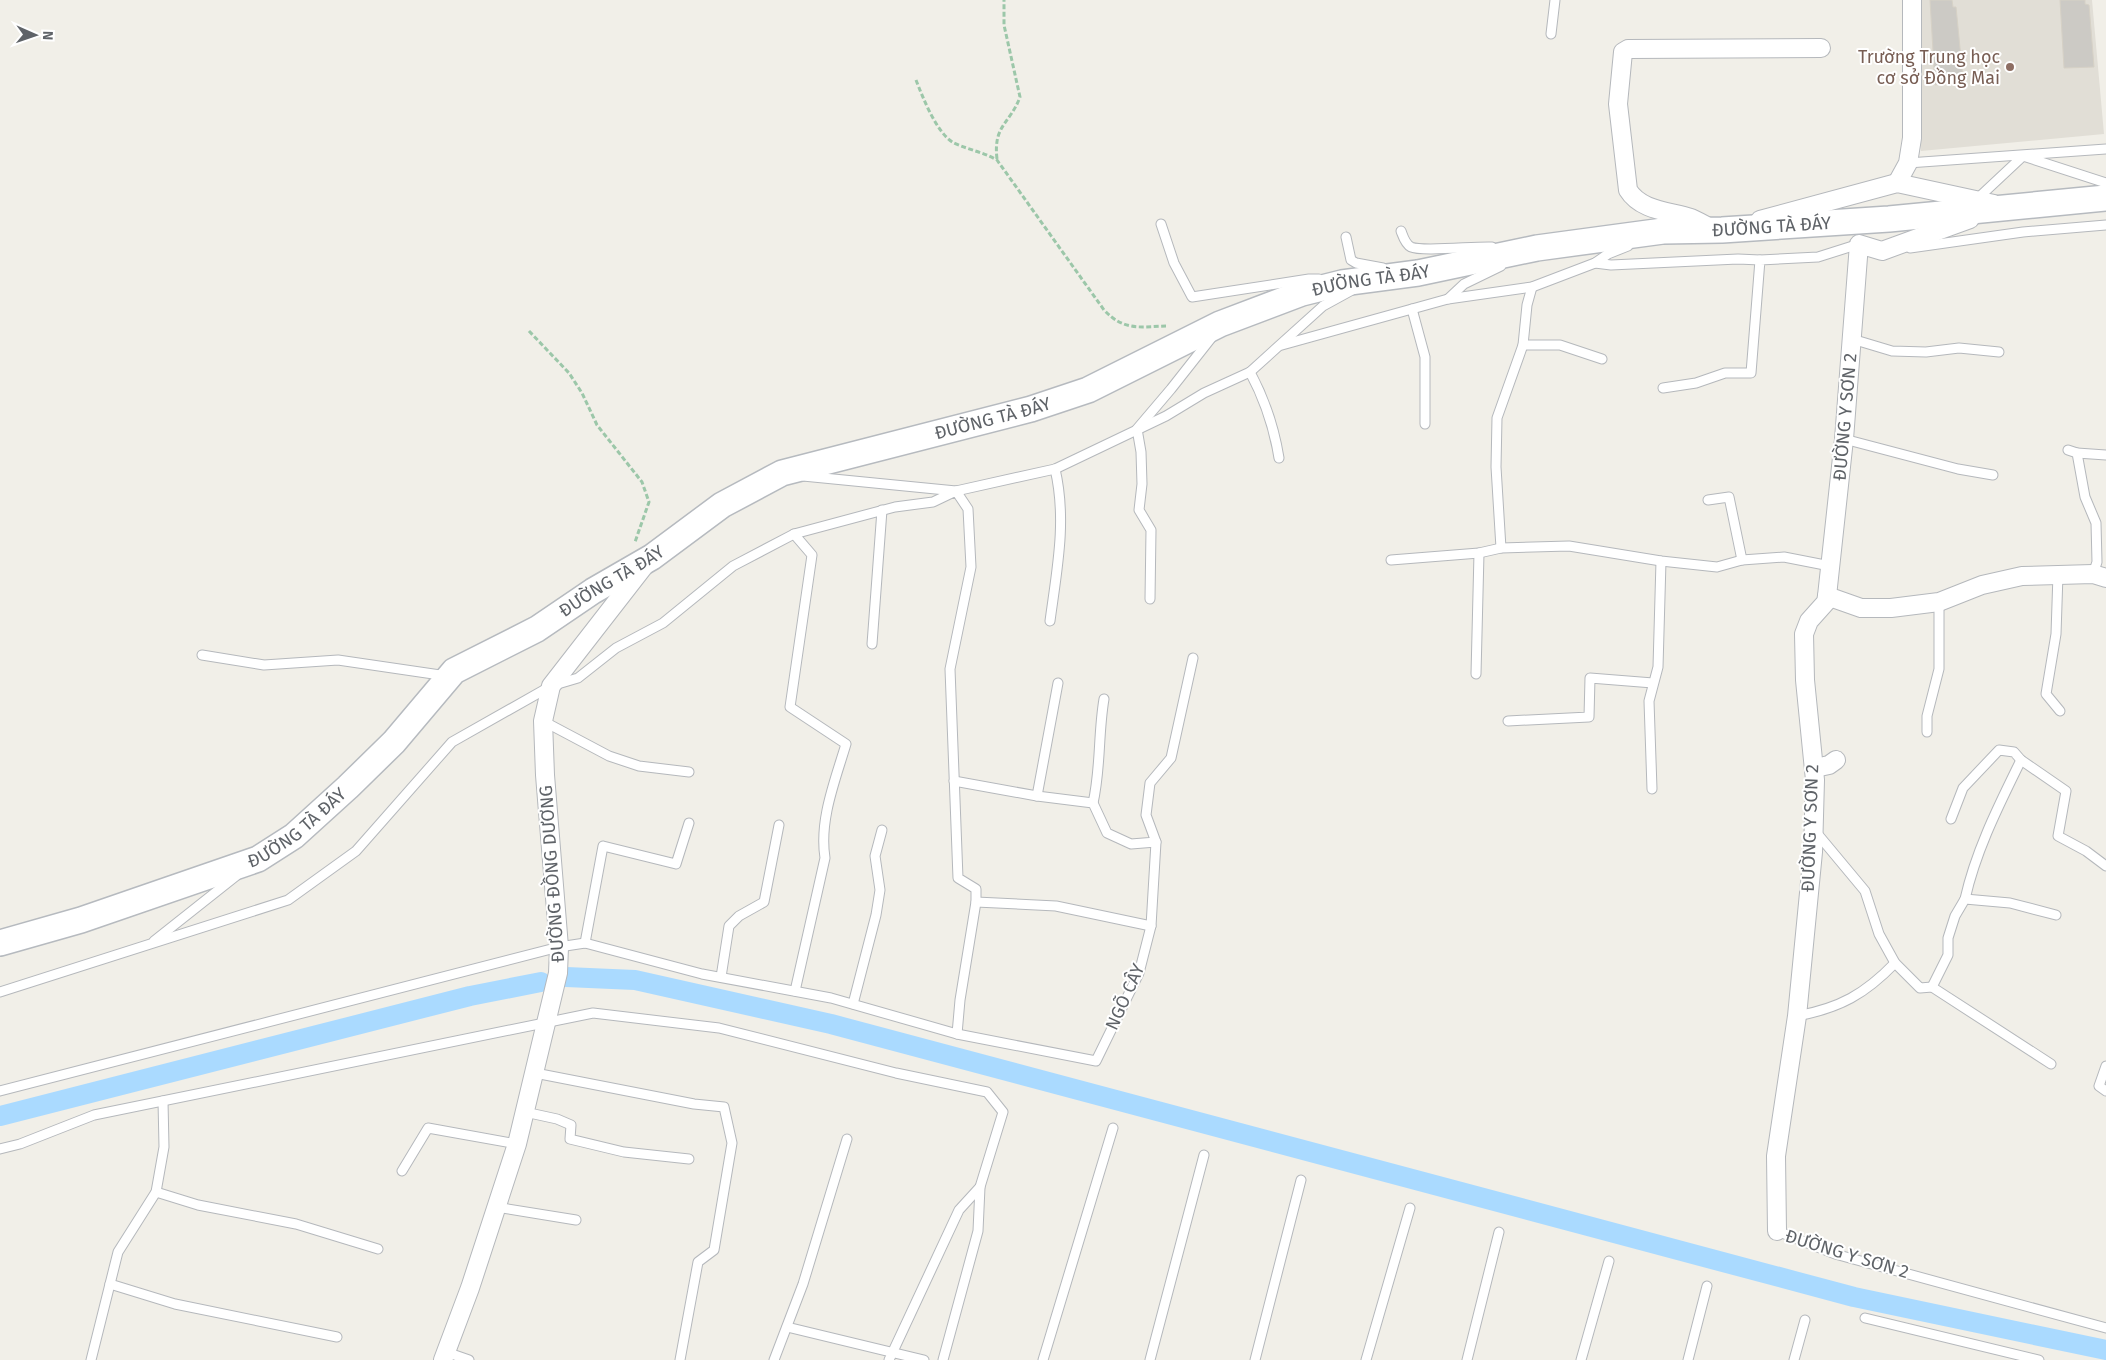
<svg xmlns="http://www.w3.org/2000/svg" width="2106" height="1360" viewBox="0 0 2106 1360" font-family="'Fira Sans',sans-serif">
  <style>
    .education { fill: #e1ded6 }
    .lines { fill: none; stroke-linecap: round; stroke-linejoin: round }
    .canal { stroke: #aadaff; stroke-width: 20 }
    .building { fill: #cccac5; stroke: #d6d1c6 }
    .lane-casing { stroke: #b5b8bc; stroke-width: 11 }
    .street-casing { stroke: #b5b8bc; stroke-width: 20 }
    .secondary-casing { stroke: #b6babf; stroke-width: 28 }
    .path { stroke: #9cc7a9; stroke-width: 3; stroke-dasharray: 5 2.5; stroke-linecap: butt }
    .lane { stroke: #fff; stroke-width: 9 }
    .street { stroke: #fff; stroke-width: 18 }
    .secondary { stroke: #fff; stroke-width: 25 }
    .education-dot { fill: #8d6e63; stroke: #fff; stroke-width: 2 }
    .labels { text-anchor: middle; stroke-width: 4; stroke-linejoin: round; paint-order: stroke }
    .education-label { font-size: 18px; fill: #785e54; stroke: #fff; text-anchor: end }
    .street-label { font-size: 18px; fill: #5f6368; stroke: #fff }
  </style>
  <rect width="100%" height="100%" fill="#f1efe8"/>
  <polygon class="education" points="1921,0 2092,0 2104,134 1921,151"/>
  <g class="lines">
    <g class="canal">
      <polyline points="566,977 635,980 831,1024 1854,1297 2106,1350"/>
      <polyline points="0,1116 470,996 541,982"/>
    </g>
  </g>
  <g class="building">
    <polygon points="1930,0 1952,0 1953,7 1956,7 1963,79 1935,85"/>
    <polygon points="2060,0 2085,0 2085,4 2089,5 2094,67 2064,68"/>
  </g>
  <g class="lines">
    <g class="lane-casing">
      <g id="lane">
        <polyline points="1551,34 1555,0"/>
        <polyline points="1908,163 2106,149"/>
        <polyline points="1976,200 2023,156 2106,183"/>
        <polyline points="1161,224 1174,263 1192,297 1309,279 1319,279"/>
        <path d="M1401,231C1403,236 1405,244 1411,247C1422,252 1476,246 1492,247"/>
        <polyline points="1346,237 1351,260 1356,263 1383,268"/>
        <polyline points="1910,248 2023,232 2106,225"/>
        <polyline points="1595,263 1611,265 1738,259 1760,260"/>
        <polyline points="1448,299 1464,284 1501,266"/>
        <polyline points="1412,309 1425,357 1425,424"/>
        <polyline points="1852,339 1892,351 1926,352 1959,348 1999,352"/>
        <polyline points="1282,345 1448,299 1532,287 1595,263 1608,254 1628,246"/>
        <polyline points="1523,345 1560,345 1602,359"/>
        <path d="M1250,372C1265,400 1274,427 1279,458"/>
        <polyline points="1663,388 1696,383 1725,373 1751,373 1760,260 1818,257 1859,244"/>
        <polyline points="1844,439 1958,469 1993,475"/>
        <polyline points="2068,450 2077,453 2085,497 2096,523 2097,562 2093,574"/>
        <polyline points="2077,453 2106,455"/>
        <polyline points="803,476 956,491 1055,469 1166,416 1204,393 1250,372 1323,306 1354,289"/>
        <polyline points="1708,500 1729,497 1742,560"/>
        <path d="M794,534L812,555L790,707L846,744C835,781 819,820 825,858L795,991"/>
        <polyline points="1501,548 1496,467 1497,418 1523,345 1527,305 1532,287"/>
        <polyline points="1391,560 1479,553 1501,548 1569,546 1661,561 1717,567 1742,560 1784,557 1830,566"/>
        <polyline points="2058,574 2056,634 2046,694 2060,711"/>
        <polyline points="1150,599 1151,530 1139,510 1142,484 1141,452 1137,429 1171,389 1212,337"/>
        <path d="M1050,621C1057,569 1067,520 1055,469"/>
        <polyline points="872,644 882,510"/>
        <polyline points="202,655 264,665 338,660 447,676"/>
        <polyline points="1476,674 1479,553"/>
        <polyline points="543,721 609,756 639,766 689,772"/>
        <polyline points="1508,721 1589,717 1590,678 1653,683"/>
        <polyline points="1927,732 1927,716 1939,669 1939,602"/>
        <polyline points="954,781 1037,796 1093,803 1107,833 1131,844 1156,842 1146,815 1150,783 1171,758 1193,658"/>
        <polyline points="1652,789 1649,701 1658,667 1661,561"/>
        <polyline points="1037,796 1058,683"/>
        <path d="M1093,803C1101,768 1098,734 1104,699"/>
        <polyline points="1951,819 1963,788 1999,750 2014,752 2021,760 2066,791 2058,836 2086,851 2106,866"/>
        <polyline points="1815,831 1865,891 1879,934 1895,963 1920,988 1932,987 2051,1064"/>
        <path d="M1965,899C1976,850 1999,805 2021,760"/>
        <polyline points="976,902 1056,906 1151,926"/>
        <polyline points="154,941 236,876"/>
        <polyline points="585,943 603,846 676,864 689,823"/>
        <polyline points="721,977 729,926 739,916 764,902 779,825"/>
        <polyline points="1932,987 1948,955 1948,938 1955,916 1965,899 2010,903 2056,915"/>
        <polyline points="0,992 288,900 356,851 452,742 551,686 578,678 616,648 663,623 733,566 794,534 895,507 933,502 956,491 968,509 971,567 950,669 958,878 976,889 976,902 960,1000 957,1034"/>
        <polyline points="853,1004 876,915 880,890 875,856 882,830"/>
        <path d="M1797,1016C1840,1008 1865,994 1895,963"/>
        <polyline points="2106,1066 2099,1086 2106,1091"/>
        <polyline points="535,1073 694,1104 724,1107 732,1143 714,1250 698,1262 680,1360"/>
        <polyline points="0,1091 559,947 585,943 702,974 831,998 957,1034 1096,1061 1139,973 1151,926 1156,842"/>
        <polyline points="525,1112 557,1119 571,1125 570,1139 624,1152 689,1159"/>
        <polyline points="0,1149 20,1144 94,1115 593,1013 719,1028 896,1073 987,1092 1003,1112 980,1187 978,1231 943,1360"/>
        <polyline points="402,1171 428,1128 517,1144"/>
        <polyline points="156,1192 198,1205 296,1224 378,1249"/>
        <polyline points="496,1207 576,1220"/>
        <polyline points="1777,1231 1835,1254 2106,1328"/>
        <polyline points="110,1284 175,1304 337,1337"/>
        <polyline points="1865,1318 2039,1360"/>
        <polyline points="787,1327 924,1360"/>
        <polyline points="446,1352 469,1360"/>
        <polyline points="91,1360 118,1252 156,1192 164,1147 163,1101"/>
        <polyline points="774,1360 803,1284 847,1139"/>
        <polyline points="889,1360 959,1210 980,1187"/>
        <polyline points="1043,1360 1113,1128"/>
        <polyline points="1150,1360 1204,1155"/>
        <polyline points="1255,1360 1301,1180"/>
        <polyline points="1366,1360 1410,1208"/>
        <polyline points="1467,1360 1499,1232"/>
        <polyline points="1581,1360 1609,1261"/>
        <polyline points="1688,1360 1707,1286"/>
        <polyline points="1794,1360 1805,1320"/>
      </g>
    </g>
    <g class="street-casing">
      <g id="street">
        <polyline points="1897,183 1908,163 1912,138 1912,0"/>
        <polyline points="1760,220 1897,183 1994,204"/>
        <path d="M1712,229C1705,225 1698,221 1691,218C1669,211 1641,211 1628,190L1618,104L1623,52L1628,49L1821,48"/>
        <polyline points="1827,596 1861,608 1891,608 1939,602 1982,585 2022,576 2093,574 2106,578"/>
        <polyline points="1815,768 1829,765 1836,760"/>
        <polyline points="1777,1231 1776,1156 1797,1016 1813,852 1815,780 1805,680 1804,634 1809,621 1826,602 1827,596 1844,439 1859,244 1882,251 1970,219"/>
        <polyline points="443,1360 470,1288 517,1144 558,973 559,947 545,775 543,721 551,686 645,565"/>
      </g>
    </g>
    <g class="secondary-casing">
      <g id="secondary">
        <path id="s1" d="M0,943L81,920L258,859L294,836L348,787L394,742L454,671L537,629L593,591L652,557L722,505L782,473L1031,409L1088,390L1220,324L1302,293L1342,283L1418,273L1537,248L1663,231L1722,230L1889,219L2106,198"/>
      </g>
    </g>
    <g class="path">
      <path d="M916,80C923,98 937,134 954,143C969,150 983,152 997,160L1104,310C1124,331 1139,327 1166,326"/>
      <path d="M997,159C993,125 1010,124 1020,97L1004,25V0"/>
      <polyline points="529,331 569,373 582,393 597,425 642,482 649,502 635,542"/>
    </g>
    <use href="#lane" class="lane"/>
    <use href="#street" class="street"/>
    <use href="#secondary" class="secondary"/>
  </g>
  <circle class="education-dot" cx="2010" cy="67" r="5"/>
  <g class="labels">
    <g class="education-label">
      <text x="2000" y="63">Trường Trung học<tspan x="2000" dy="21">cơ sở Đồng Mai</tspan></text>
    </g>
    <g class="street-label">
      <text dy="6" stroke="none"><textPath href="#s1" startOffset="1956">ĐƯỜNG TÀ ĐÁY</textPath></text>
      <text dy="6" stroke="none"><textPath href="#s1" startOffset="1551">ĐƯỜNG TÀ ĐÁY</textPath></text>
      <text transform="translate(1845 417) rotate(-85)" y="6">ĐƯỜNG Y SƠN 2</text>
      <text dy="6" stroke="none"><textPath href="#s1" startOffset="1146">ĐƯỜNG TÀ ĐÁY</textPath></text>
      <text dy="6" stroke="none"><textPath href="#s1" startOffset="726">ĐƯỜNG TÀ ĐÁY</textPath></text>
      <text dy="6" stroke="none"><textPath href="#s1" startOffset="321">ĐƯỜNG TÀ ĐÁY</textPath></text>
      <text transform="translate(1810 828) rotate(-88)" y="6">ĐƯỜNG Y SƠN 2</text>
      <text transform="translate(552 874) rotate(-94)" y="6">ĐƯỜNG ĐỒNG DƯƠNG</text>
      <text transform="translate(1125 997) rotate(-66)" y="6">NGÕ CÂY</text>
      <text transform="translate(1847 1254) rotate(17)" y="6">ĐƯỜNG Y SƠN 2</text>
    </g>
  </g>
  <g transform="translate(35 35) rotate(92)" stroke="#ffffff" stroke-width="4" paint-order="stroke">
  <path d="M0-4L9 19L0 12L-9 19Z" fill="#5f6368"/>
  <text y="-8" font-size="14" font-weight="bold" text-anchor="middle" fill="#5f6368">N</text>
  </g>
</svg>
